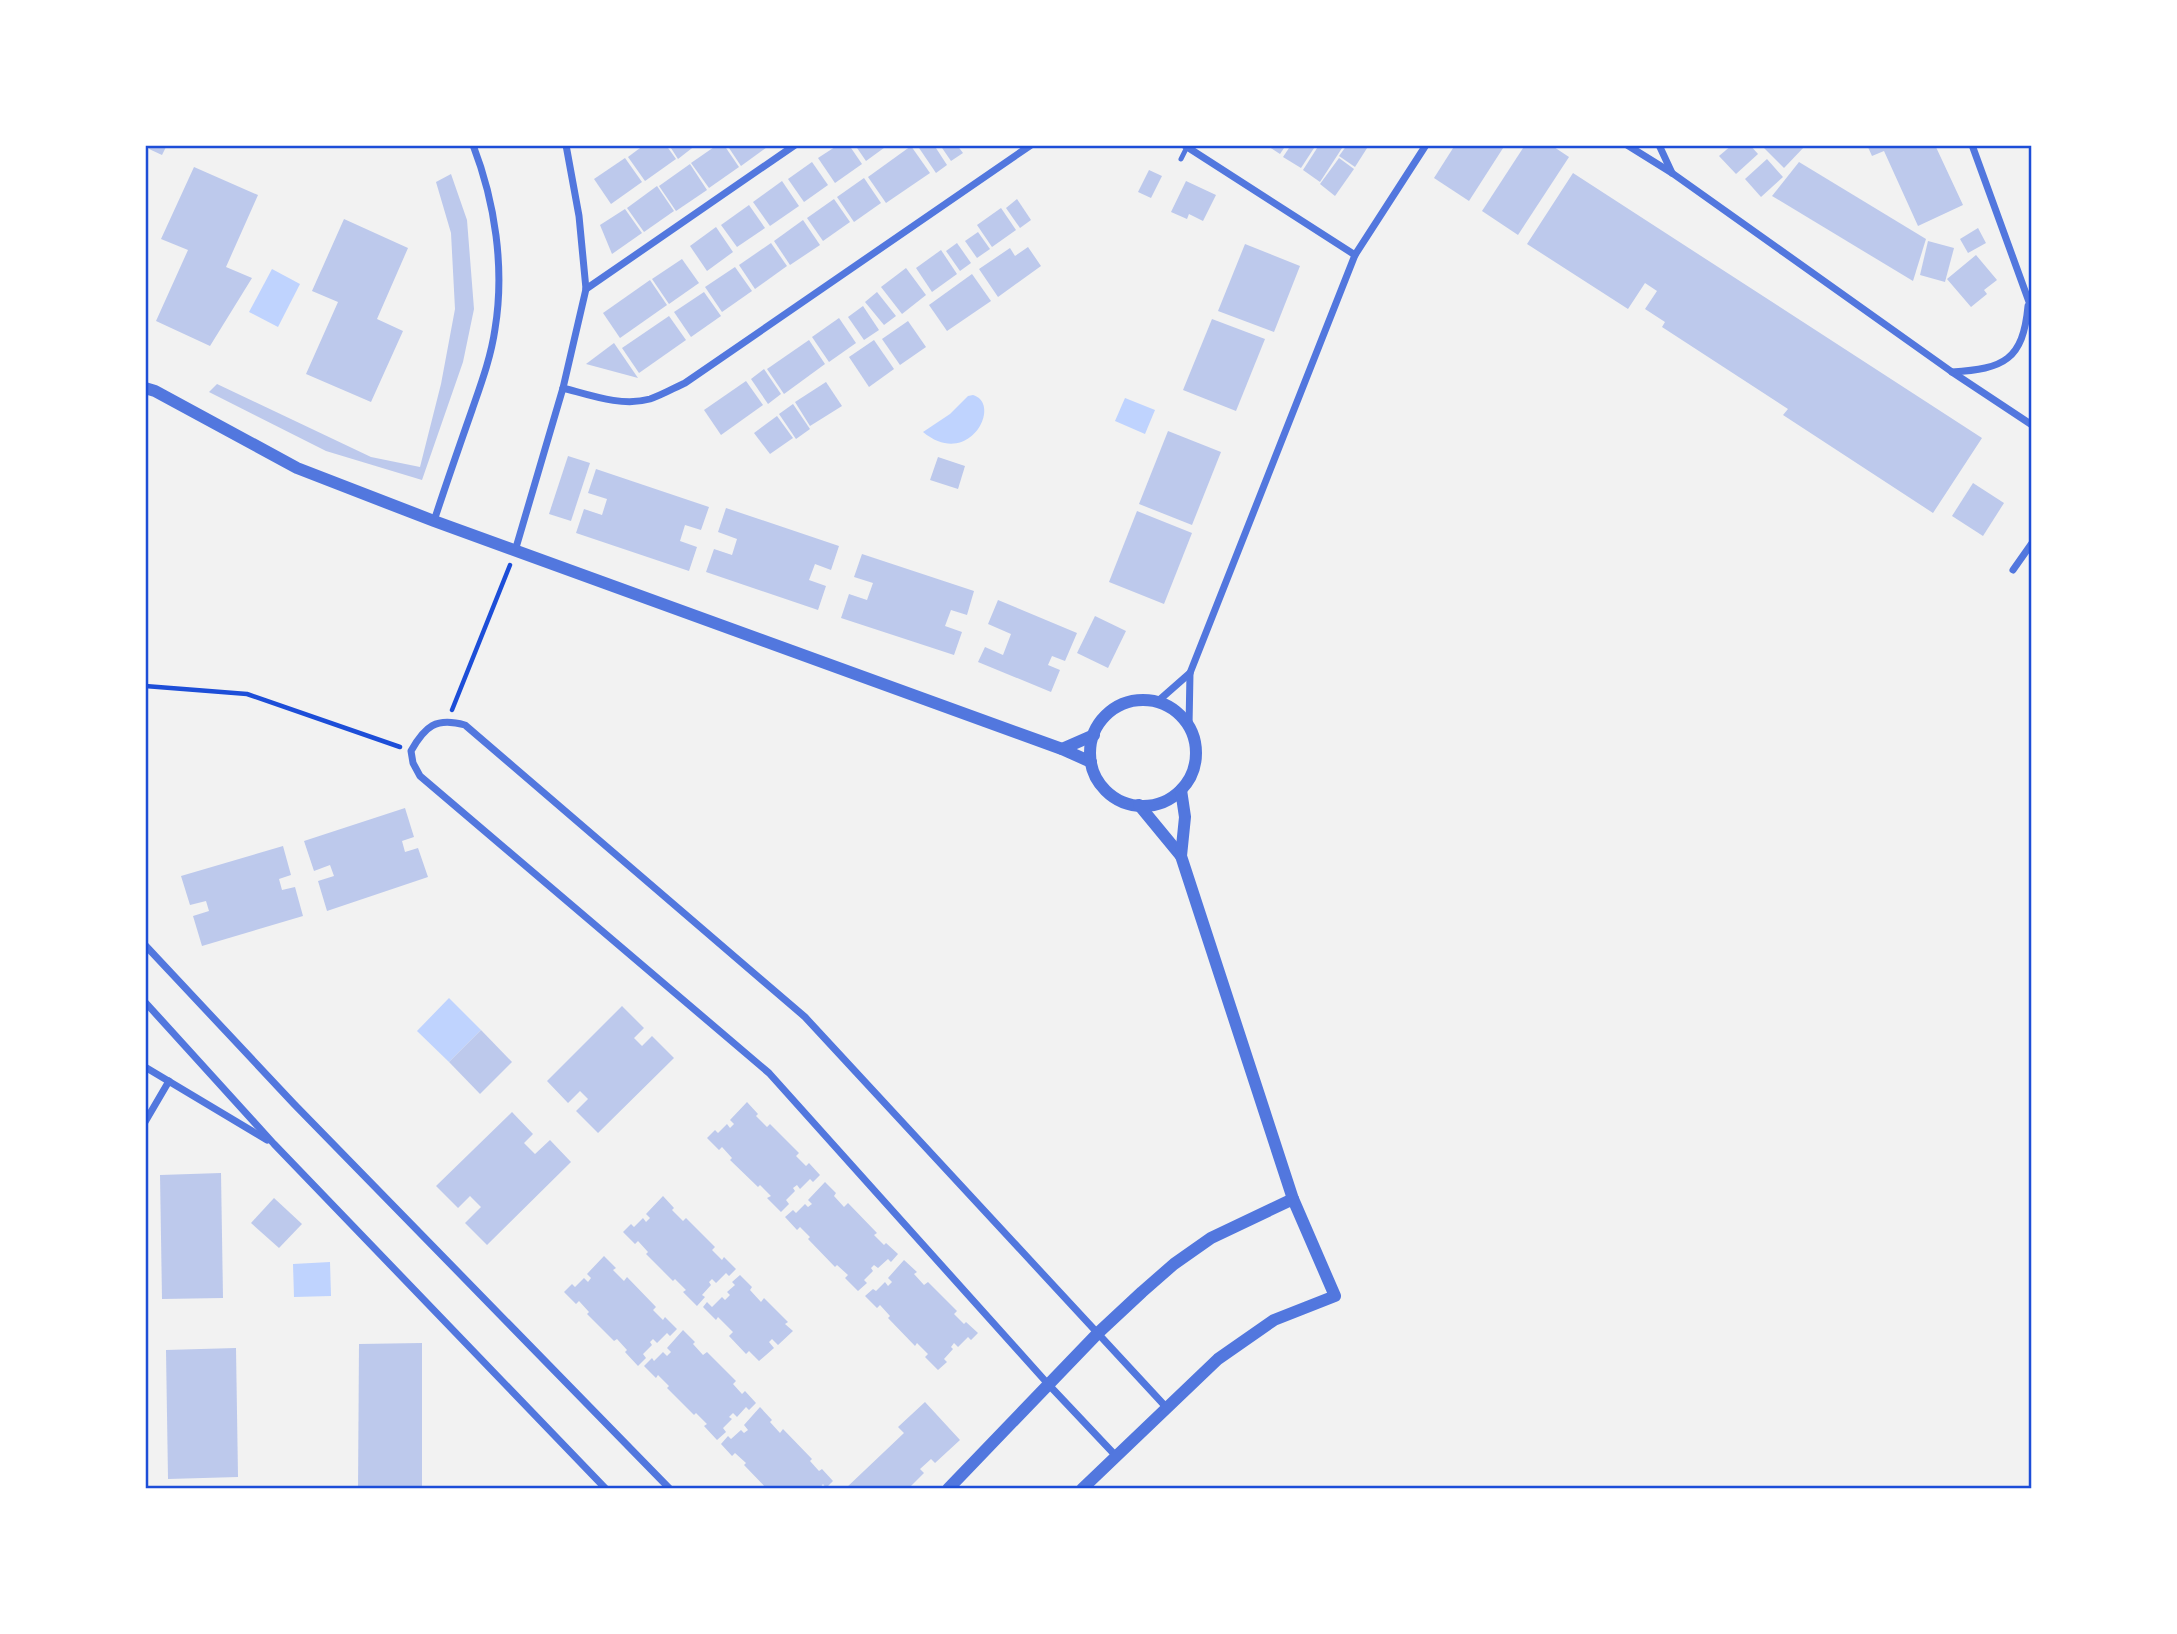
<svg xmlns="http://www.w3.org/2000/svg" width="2177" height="1634" viewBox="0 0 2177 1634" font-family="'Source Serif 4',serif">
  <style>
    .water { fill: #bfd3fe }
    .building { fill: #bdc9ec }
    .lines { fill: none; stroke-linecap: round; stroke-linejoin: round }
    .path { stroke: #1d4ed8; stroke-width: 4.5 }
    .service { stroke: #5277de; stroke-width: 5 }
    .minor { stroke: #5277de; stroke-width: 7 }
    .tertiary { stroke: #5277de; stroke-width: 12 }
    .neatline { fill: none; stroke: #1d4ed8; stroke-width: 2.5 }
  </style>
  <rect width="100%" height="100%" fill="#f2f2f2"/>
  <g class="water">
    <polygon points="272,269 300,284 278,327 249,312"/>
    <path d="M973,395C1003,404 969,470 923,432L950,414L968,396Z"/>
    <polygon points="1125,398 1155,410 1145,434 1115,421"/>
    <polygon points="449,998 481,1030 449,1062 417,1031"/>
    <polygon points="330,1262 331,1296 294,1297 293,1264"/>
  </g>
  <g class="building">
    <polygon points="150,145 167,145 162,155 149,149"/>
    <polygon points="644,145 666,145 676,159 645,181 628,157"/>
    <polygon points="669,145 696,145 678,159"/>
    <polygon points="717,145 724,145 739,167 709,188 691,163"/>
    <polygon points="727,145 770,145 741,166"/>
    <polygon points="838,145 849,145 862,164 835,183 818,158"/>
    <polygon points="855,145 888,145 866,161"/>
    <polygon points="917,145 934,145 947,165 936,173"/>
    <polygon points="940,145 957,145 963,153 951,161"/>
    <polygon points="1266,145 1286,145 1280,154"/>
    <polygon points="1291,145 1316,145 1301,168 1283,157"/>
    <polygon points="1319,145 1344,145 1320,182 1303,170"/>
    <polygon points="1347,145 1369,145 1355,167 1339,156"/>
    <polygon points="1455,145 1505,145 1469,201 1434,178"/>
    <polygon points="1525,145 1551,145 1569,157 1518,235 1482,211"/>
    <polygon points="1732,145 1750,145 1758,154 1736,174 1719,156"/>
    <polygon points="1761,145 1806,145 1784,168"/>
    <polygon points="1867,145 1935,145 1963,205 1918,226 1884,151 1872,156"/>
    <polygon points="911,146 930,173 886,203 868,177"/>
    <polygon points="625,158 642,182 611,204 594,179"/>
    <polygon points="1339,158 1354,169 1335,196 1320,184"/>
    <polygon points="1767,159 1783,177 1761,197 1745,179"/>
    <polygon points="812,162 828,185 804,202 788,179"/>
    <polygon points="1799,162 1926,239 1913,281 1772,196"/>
    <polygon points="690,164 707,190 676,211 659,186"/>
    <polygon points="194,167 258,195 226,267 252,278 210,346 156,321 188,250 161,239"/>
    <polygon points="1149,170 1162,176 1151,198 1138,192"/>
    <polygon points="1573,173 1982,438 1933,513 1783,415 1788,409 1662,327 1665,322 1645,309 1657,291 1645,283 1628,309 1527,244"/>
    <polygon points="451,174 467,220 474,309 463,362 422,480 326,451 209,392 217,384 371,457 420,467 441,384 455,309 451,233 436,182"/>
    <polygon points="864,178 881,203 854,222 837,197"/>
    <polygon points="782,181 799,206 770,226 753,202"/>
    <polygon points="1186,181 1216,195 1203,221 1189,214 1187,219 1171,212"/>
    <polygon points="657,186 674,211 644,232 627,208"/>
    <polygon points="834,199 850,222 823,241 807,218"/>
    <polygon points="1017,199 1031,220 1020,228 1006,208"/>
    <polygon points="749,205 765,228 737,247 721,225"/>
    <polygon points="1001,208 1016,230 992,247 977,225"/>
    <polygon points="625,209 642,233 612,254 600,225"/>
    <polygon points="344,219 408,248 377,319 403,331 371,402 306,374 338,302 312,291"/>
    <polygon points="803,220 820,245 790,265 774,241"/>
    <polygon points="716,227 733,252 707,271 690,246"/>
    <polygon points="1978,228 1986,243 1968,253 1960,239"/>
    <polygon points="978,232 990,249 977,258 965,241"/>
    <polygon points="1928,241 1954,248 1945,282 1920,275"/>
    <polygon points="771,243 787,266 755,289 739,265"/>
    <polygon points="957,243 971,263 960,271 946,251"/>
    <polygon points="1245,244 1300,266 1274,332 1218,311"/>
    <polygon points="1028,247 1041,266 998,297 979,269 1010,248 1015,256"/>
    <polygon points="941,250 957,274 932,292 916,268"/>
    <polygon points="1976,255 1997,280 1984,290 1987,294 1971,307 1947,279"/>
    <polygon points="682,259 699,283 669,304 652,279"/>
    <polygon points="735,267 752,291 722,312 705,287"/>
    <polygon points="906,268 926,295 902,314 881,287"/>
    <polygon points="972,274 991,301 947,331 929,305"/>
    <polygon points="650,280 667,305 620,338 603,313"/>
    <polygon points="704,292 721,316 691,337 674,312"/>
    <polygon points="877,292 896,316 884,325 865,302"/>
    <polygon points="863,306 879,330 864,340 848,317"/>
    <polygon points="669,316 686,340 639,373 622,348"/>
    <polygon points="839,318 856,343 829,362 812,337"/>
    <polygon points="1212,319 1265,339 1236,411 1183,390"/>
    <polygon points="908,321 926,347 900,365 882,339"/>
    <polygon points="809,340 825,364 784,394 767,369"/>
    <polygon points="874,340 894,369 869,387 849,357"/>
    <polygon points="614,343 638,378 586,364"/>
    <polygon points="764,369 781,394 768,404 751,379"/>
    <polygon points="746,381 763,405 721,435 704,410"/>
    <polygon points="826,382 842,406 810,426 795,402"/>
    <polygon points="793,404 810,429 796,439 779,414"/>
    <polygon points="777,416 793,438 770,454 754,433"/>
    <polygon points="1168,431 1221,452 1192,525 1139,504"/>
    <polygon points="568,456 590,463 571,521 549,514"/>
    <polygon points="938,457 965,466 958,489 930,480"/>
    <polygon points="596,469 709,507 701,530 685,525 680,541 697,547 689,571 576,533 584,509 602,515 607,499 588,493"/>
    <polygon points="1973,483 2004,503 1983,536 1952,516"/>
    <polygon points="726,508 839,546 831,570 815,564 809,580 826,586 818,610 706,572 714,549 732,555 737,539 718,532"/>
    <polygon points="1137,511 1192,533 1164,604 1109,582"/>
    <polygon points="862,554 974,591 967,615 951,610 945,626 962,632 954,655 841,618 849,594 867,600 873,583 854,577"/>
    <polygon points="998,600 1077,633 1065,661 1052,656 1048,665 1060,670 1051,692 978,662 985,647 1003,655 1011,634 988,624"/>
    <polygon points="1095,616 1126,631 1108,668 1077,653"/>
    <polygon points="405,808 414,837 402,841 405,852 418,848 428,877 327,911 318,881 334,876 330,865 314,871 304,841"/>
    <polygon points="283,846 291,875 279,879 282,890 295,887 303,916 202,946 193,916 209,911 206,901 190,905 181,876"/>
    <polygon points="622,1006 644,1028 634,1038 642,1046 652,1036 674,1058 598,1133 576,1111 588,1099 580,1091 568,1103 547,1081"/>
    <polygon points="481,1030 512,1062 480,1094 449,1062"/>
    <polygon points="747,1102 758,1114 756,1116 767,1127 770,1124 799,1153 796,1156 806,1166 809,1163 820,1175 813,1182 810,1179 800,1189 797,1185 793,1188 795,1191 786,1200 789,1204 781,1212 767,1198 771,1196 760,1185 758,1187 730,1160 732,1158 722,1147 719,1150 707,1138 715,1130 718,1133 727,1124 730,1128 734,1124 730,1120"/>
    <polygon points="512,1112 533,1134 524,1143 535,1154 550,1140 571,1162 487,1245 465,1223 481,1207 470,1196 458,1208 436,1186"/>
    <polygon points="221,1173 223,1298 162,1299 160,1175"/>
    <polygon points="825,1182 836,1193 834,1196 844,1207 848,1203 877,1233 874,1235 884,1245 886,1243 898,1254 891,1262 888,1259 878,1268 874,1265 871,1268 873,1271 864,1280 867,1283 858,1291 845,1278 848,1275 837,1265 835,1267 808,1239 810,1237 800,1227 797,1230 785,1217 793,1210 796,1213 805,1204 808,1207 812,1204 808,1200"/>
    <polygon points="663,1196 674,1208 672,1210 683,1221 686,1218 715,1247 712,1250 722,1260 724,1257 736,1269 729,1276 726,1273 716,1283 712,1279 709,1282 711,1285 702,1295 705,1297 697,1306 683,1292 686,1290 675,1279 673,1281 646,1254 648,1252 638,1241 635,1244 623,1232 631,1224 634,1227 643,1218 646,1222 650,1218 646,1214"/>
    <polygon points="274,1198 302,1224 279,1248 251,1223"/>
    <polygon points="604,1256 616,1268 613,1270 624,1281 627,1277 656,1307 653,1310 663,1320 665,1317 677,1329 670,1336 667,1333 657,1343 653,1339 650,1342 652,1345 643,1354 646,1358 638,1366 625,1352 627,1350 617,1339 614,1341 587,1314 589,1312 579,1301 576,1304 564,1292 572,1284 575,1287 584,1278 588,1282 591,1278 587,1274"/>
    <polygon points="904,1260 917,1272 914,1274 924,1285 928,1282 957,1311 954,1314 964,1324 966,1322 978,1333 971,1340 968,1337 958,1347 954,1343 951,1347 953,1349 944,1359 947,1362 938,1370 925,1357 928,1354 917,1343 915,1346 888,1318 890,1316 880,1305 877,1308 865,1296 873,1289 876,1291 885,1282 888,1286 892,1282 888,1278"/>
    <polygon points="740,1275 752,1287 750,1290 761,1302 764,1298 788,1322 785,1324 793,1331 778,1345 772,1339 769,1342 774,1348 759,1361 749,1351 746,1354 729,1336 733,1332 718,1317 716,1320 703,1307 707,1302 712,1307 722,1297 725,1300 730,1295 727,1292 735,1285 732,1282"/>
    <polygon points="683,1330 695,1342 693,1344 703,1355 707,1352 736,1381 733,1384 742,1394 745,1391 756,1403 749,1410 746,1407 737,1417 733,1413 729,1417 732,1419 723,1428 726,1432 717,1440 704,1426 707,1424 696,1413 694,1415 667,1388 669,1386 658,1375 656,1378 644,1366 652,1358 654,1361 663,1352 667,1356 671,1352 667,1348"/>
    <polygon points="422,1343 422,1489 358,1489 359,1344"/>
    <polygon points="236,1348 238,1477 168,1479 166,1350"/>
    <polygon points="925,1402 960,1440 935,1463 931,1459 920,1469 924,1473 908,1489 845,1489 904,1433 898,1427"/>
    <polygon points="760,1407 772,1420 770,1422 780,1433 783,1429 812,1459 810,1461 819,1471 822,1469 833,1481 826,1488 823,1484 819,1489 767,1489 744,1465 746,1463 735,1453 732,1456 721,1444 728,1436 731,1439 741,1430 744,1433 748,1430 744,1425"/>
  </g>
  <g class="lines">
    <g class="path">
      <polyline points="145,686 247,694 400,747"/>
      <polyline points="452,710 510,565"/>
    </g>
    <polyline class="service" points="1181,159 1187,147"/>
    <g class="minor">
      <polyline points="1184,145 1355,255"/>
      <polyline points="1627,145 1672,173 1952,372 2032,425"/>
      <polyline points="1659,145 1672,173"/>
      <polyline points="1972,145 2032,310"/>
      <polyline points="586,289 795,145"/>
      <path d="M1952,372C2004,369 2023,360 2028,306"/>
      <path d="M563,388C590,395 622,407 650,399C662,395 674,388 685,383L1031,145"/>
      <path d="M434,521C446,484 459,447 472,410C481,384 491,357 495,329C505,268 495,202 473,145"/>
      <polyline points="515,551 563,388 586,289 579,216 566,145"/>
      <polyline points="2013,570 2032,543"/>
      <polyline points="1157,702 1190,673"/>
      <polyline points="1189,726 1190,673 1355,255 1426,145"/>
      <polyline points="145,945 294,1104 670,1489"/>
      <polyline points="145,1002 274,1144 606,1489"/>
      <polyline points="145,1067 267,1140"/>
      <polyline points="145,1122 169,1081"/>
      <path d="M1116,1456L1048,1384L769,1073L420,776L413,763L411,751C425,726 436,717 465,725L805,1017L1166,1407"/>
    </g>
    <g class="tertiary">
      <polyline points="145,388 155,391 297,468 434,521 1062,749 1091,762"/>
      <circle cx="1143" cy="753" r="53"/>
      <polyline points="1062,749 1094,735"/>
      <polyline points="1139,805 1181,856"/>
      <polyline points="948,1489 1098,1333 1142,1292 1174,1264 1211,1238 1293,1199"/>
      <polyline points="1082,1489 1218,1359 1274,1320 1335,1296 1293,1199 1181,856 1185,817 1181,790"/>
    </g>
  </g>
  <rect width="2177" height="1634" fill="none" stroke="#ffffff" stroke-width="294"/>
  <rect x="147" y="147" width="1883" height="1340" class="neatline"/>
</svg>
